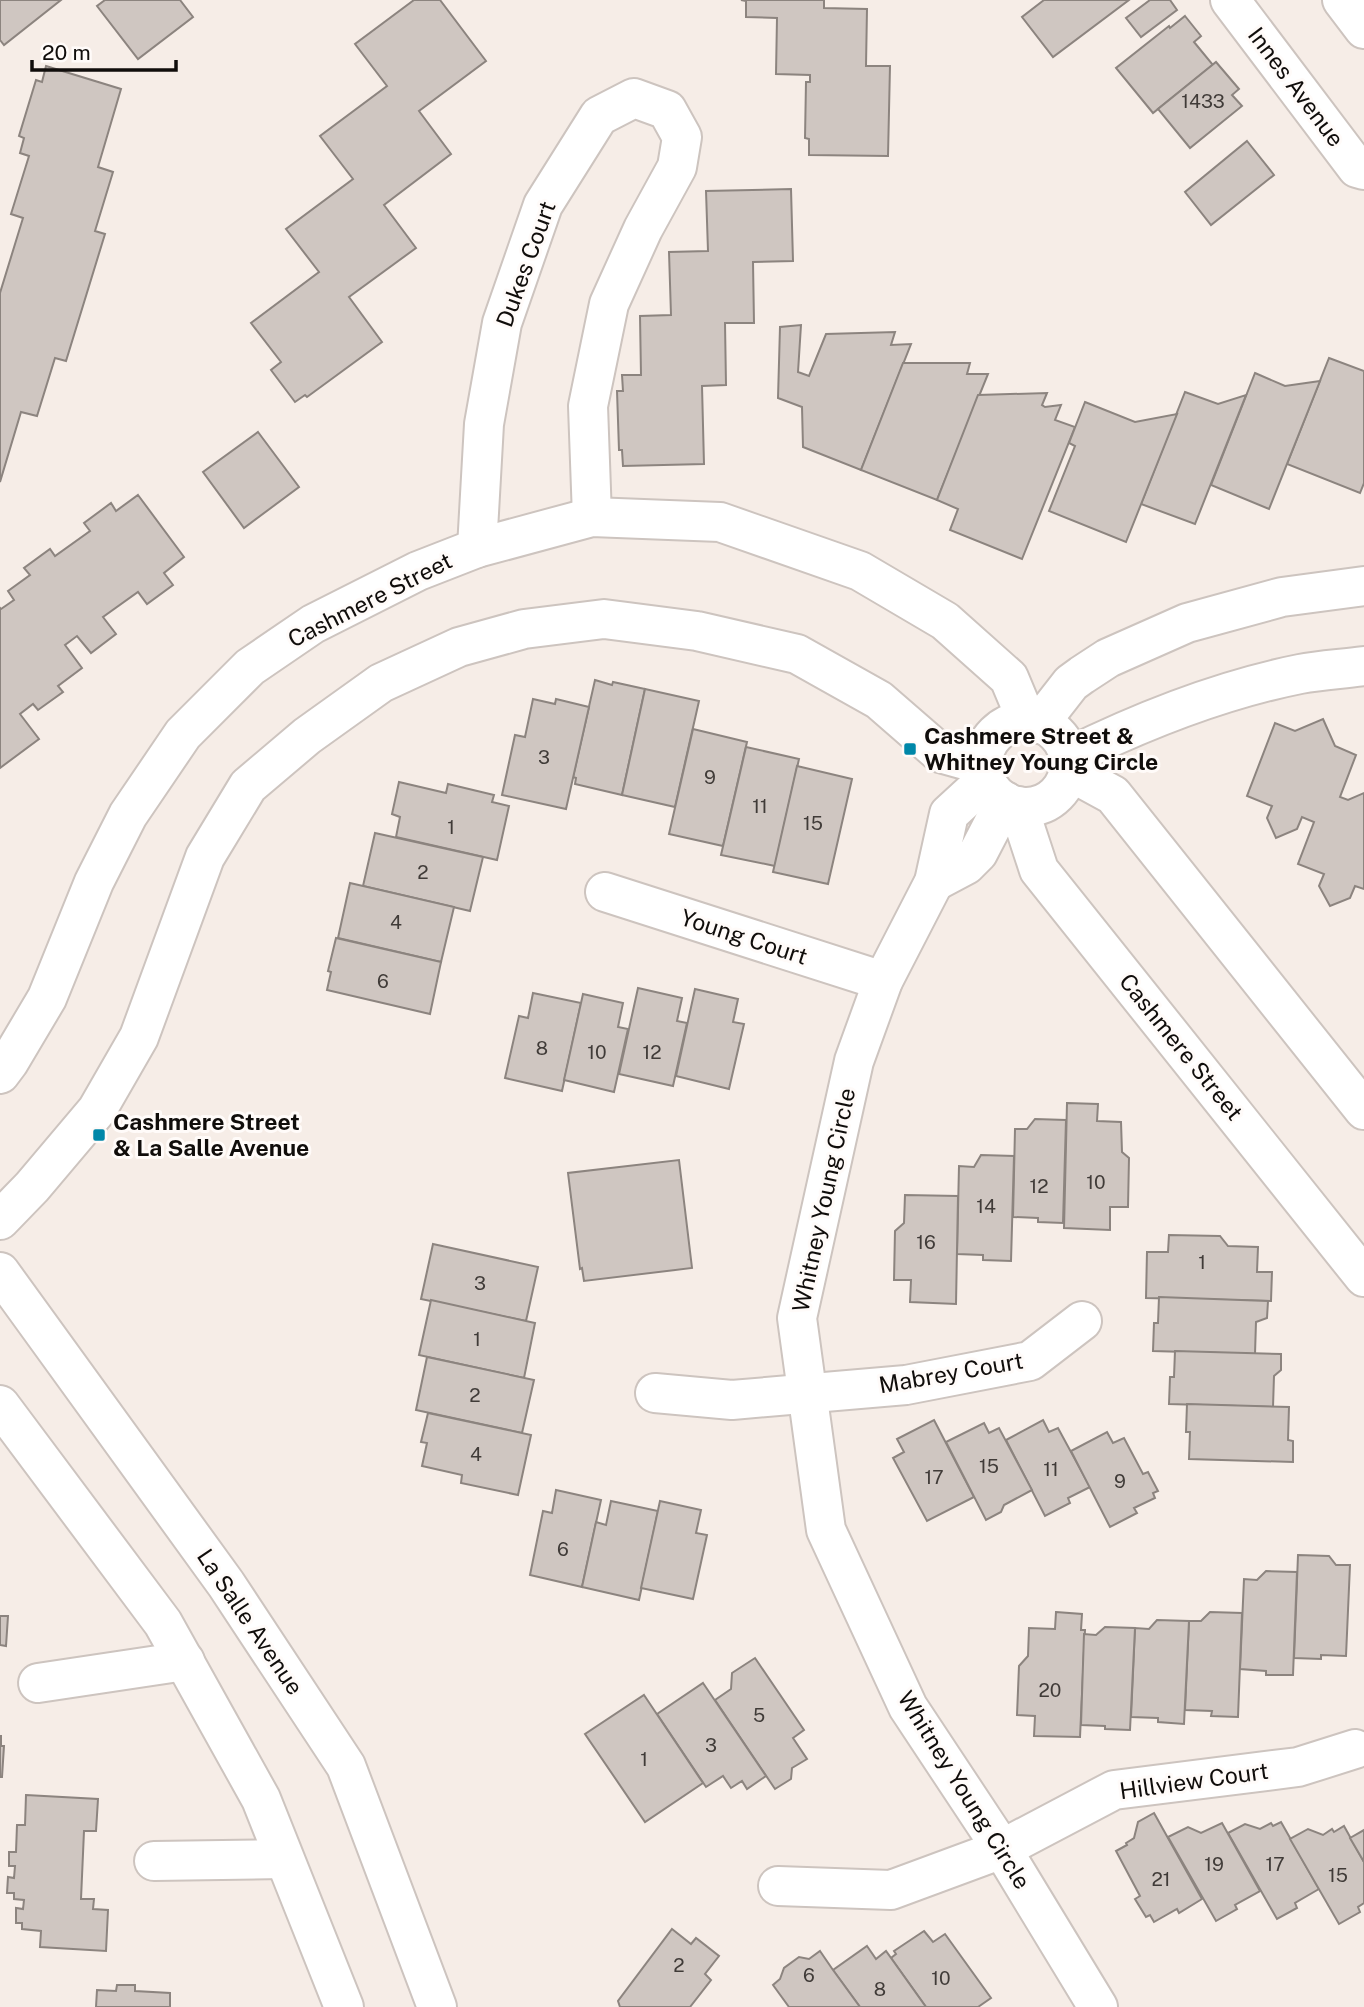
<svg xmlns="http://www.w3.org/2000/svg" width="1364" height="2007" viewBox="0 0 1364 2007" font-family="'Public Sans',sans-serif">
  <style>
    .building { fill: #cfc6c1; stroke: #8c847f; stroke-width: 2 }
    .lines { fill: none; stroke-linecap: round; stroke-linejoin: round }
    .minor-casing { stroke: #cdc4bf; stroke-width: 42 }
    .minor { stroke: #fff; stroke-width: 38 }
    .poi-dot { fill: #0087a8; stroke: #fffbf9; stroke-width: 2.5 }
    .labels { text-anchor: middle; stroke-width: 6; stroke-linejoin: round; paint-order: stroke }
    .number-label { font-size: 19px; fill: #403b38 }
    .street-label { font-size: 23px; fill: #100d0b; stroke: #fffbf9 }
    .poi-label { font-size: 23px; font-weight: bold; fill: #100d0b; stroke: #fffbf9; text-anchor: start }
  </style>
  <rect width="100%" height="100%" fill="#f6ede7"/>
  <g class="building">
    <polygon points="0,0 61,0 4,45 0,40"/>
    <polygon points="105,0 180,0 193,17 138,59 97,6"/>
    <polygon points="414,0 440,0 486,61 419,111 451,154 384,205 416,248 349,297 382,342 307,397 305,395 295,402 271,370 281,362 251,323 319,272 286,229 353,179 320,136 387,86 355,44"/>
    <polygon points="741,0 824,0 824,8 867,9 866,66 890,66 888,156 809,155 809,139 805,138 806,82 810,82 810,75 776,74 777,18 746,17 746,1"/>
    <polygon points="1044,0 1129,0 1053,57 1022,17"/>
    <polygon points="1150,0 1170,0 1177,10 1141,37 1126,18"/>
    <polygon points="1185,16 1201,36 1194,42 1213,65 1153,113 1116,68 1169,26 1170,28"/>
    <polygon points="1216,62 1239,89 1232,95 1242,106 1190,148 1158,109"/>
    <polygon points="46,66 121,89 98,167 113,172 95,231 105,234 66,361 55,358 37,416 21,412 0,482 0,293 23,218 11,214 29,156 20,153 24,138 19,136 36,80 42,82"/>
    <polygon points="1247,141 1274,175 1211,225 1185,192"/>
    <polygon points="791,189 793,261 753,262 754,323 725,323 726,385 702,386 704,464 623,466 622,450 619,450 617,391 623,391 622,375 641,375 640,316 671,315 669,252 708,251 706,191"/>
    <polygon points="801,325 798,372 809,376 826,334 895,332 891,345 911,344 861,470 803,447 802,407 778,398 780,327"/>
    <polygon points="1329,358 1364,371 1364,483 1360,493 1287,464"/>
    <polygon points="903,363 970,363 967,374 988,374 937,500 861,470"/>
    <polygon points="1255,373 1285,386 1320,381 1269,509 1211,485"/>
    <polygon points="1185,392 1218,404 1246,395 1195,524 1141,504"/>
    <polygon points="1047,393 1042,405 1045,407 1061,405 1055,420 1075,427 1022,559 950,530 958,509 937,500 978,395"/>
    <polygon points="1085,402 1135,422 1177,414 1126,542 1049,511 1075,446 1069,443"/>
    <polygon points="258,432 299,487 244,528 203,472"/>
    <polygon points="138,495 184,557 164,573 173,585 147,604 138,592 103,617 116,634 91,653 77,636 65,645 82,668 58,686 63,692 38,710 33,704 20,714 39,739 0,768 0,608 1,609 14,600 8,591 30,575 24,568 50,549 55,556 90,531 84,523 111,503 116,511"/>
    <polygon points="595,680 612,685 613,682 645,689 622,795 575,784 576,778 573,777"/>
    <polygon points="645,689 699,701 675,807 622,795"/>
    <polygon points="533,699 555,704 556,699 589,707 566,809 502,795 515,735 525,737"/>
    <polygon points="1323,719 1335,746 1356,755 1340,797 1348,800 1364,793 1364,889 1355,886 1350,898 1330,906 1319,886 1324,874 1298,864 1314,822 1302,817 1297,829 1276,838 1267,818 1272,806 1247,796 1275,723 1295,731"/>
    <polygon points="693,729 747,742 723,846 669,834"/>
    <polygon points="746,747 799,759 775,866 721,855"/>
    <polygon points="797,766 852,779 828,884 773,872"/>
    <polygon points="399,782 446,793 448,784 494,795 492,802 509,806 497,860 396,837 400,817 392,814"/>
    <polygon points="375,833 483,857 470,911 363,886"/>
    <polygon points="350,883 454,907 441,962 338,938"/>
    <polygon points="336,938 441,962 430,1014 327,990 331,972 328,971"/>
    <polygon points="638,988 682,998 677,1021 687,1023 673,1086 619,1074"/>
    <polygon points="695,989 738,999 733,1022 744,1024 729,1089 676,1076"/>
    <polygon points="533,993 581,1003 562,1091 505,1078 519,1016 528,1018"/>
    <polygon points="583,994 623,1003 618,1027 628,1029 614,1092 564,1080"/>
    <polygon points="1067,1103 1098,1104 1097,1121 1121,1122 1122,1152 1129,1158 1128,1207 1110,1207 1110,1230 1064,1228"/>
    <polygon points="1035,1119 1066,1120 1063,1223 1038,1222 1038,1218 1013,1217 1015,1129 1027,1129"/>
    <polygon points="981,1155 1014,1156 1011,1261 983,1260 983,1255 957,1254 959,1166 974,1167"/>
    <polygon points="679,1160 692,1268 584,1281 582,1268 580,1269 568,1173"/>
    <polygon points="905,1195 958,1196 956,1304 910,1302 911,1280 894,1280 895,1231 904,1223"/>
    <polygon points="1169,1235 1220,1236 1228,1246 1258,1247 1257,1272 1272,1272 1271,1301 1146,1298 1147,1252 1168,1252"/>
    <polygon points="433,1244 538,1267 526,1321 421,1299"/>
    <polygon points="1159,1297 1268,1301 1267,1318 1256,1322 1255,1354 1153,1351 1154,1323 1158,1323"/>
    <polygon points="431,1300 535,1323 524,1378 419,1355"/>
    <polygon points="1175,1351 1281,1354 1281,1370 1274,1376 1273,1407 1169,1404 1170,1377 1174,1377"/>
    <polygon points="427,1357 534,1380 522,1433 416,1410"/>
    <polygon points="1187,1404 1289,1407 1288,1440 1293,1441 1293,1462 1189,1459 1190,1432 1186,1432"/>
    <polygon points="428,1413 531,1435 518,1495 461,1483 462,1475 422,1466 427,1443 421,1442"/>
    <polygon points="934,1420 974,1497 927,1521 893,1458 904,1452 897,1439"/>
    <polygon points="1043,1420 1049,1432 1058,1428 1090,1487 1068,1498 1070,1503 1045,1516 1006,1440"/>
    <polygon points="984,1423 989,1433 999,1428 1032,1490 1004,1505 1001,1512 986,1520 946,1442"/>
    <polygon points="1107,1432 1113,1443 1124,1438 1143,1474 1148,1472 1158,1491 1153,1493 1155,1498 1134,1508 1137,1513 1110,1527 1071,1451"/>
    <polygon points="556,1490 601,1500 582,1587 530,1575 543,1511 552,1513"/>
    <polygon points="611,1501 658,1511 639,1600 582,1587 596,1522 606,1525"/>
    <polygon points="660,1501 701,1510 696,1533 707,1535 693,1599 641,1588"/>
    <polygon points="1298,1555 1329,1556 1336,1565 1350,1565 1346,1656 1321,1655 1321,1659 1294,1658"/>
    <polygon points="1266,1571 1297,1572 1293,1675 1266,1675 1266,1671 1240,1669 1244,1579 1257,1580"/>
    <polygon points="1056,1612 1082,1614 1081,1630 1085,1630 1080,1737 1034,1736 1035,1716 1017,1715 1019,1666 1028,1656 1029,1628 1055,1629"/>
    <polygon points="1210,1612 1242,1613 1238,1717 1211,1716 1212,1711 1185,1710 1189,1621 1201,1621"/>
    <polygon points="0,1616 8,1616 6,1646 0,1645"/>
    <polygon points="1157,1620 1189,1621 1184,1724 1158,1722 1158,1718 1131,1717 1135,1628 1149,1629"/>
    <polygon points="1105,1627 1135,1628 1130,1730 1105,1729 1105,1726 1081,1725 1084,1634 1096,1635"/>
    <polygon points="755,1658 804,1730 793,1738 807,1759 792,1768 791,1779 775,1789 715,1700 731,1689 732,1673"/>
    <polygon points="703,1683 766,1776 747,1789 742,1781 731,1788 723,1776 706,1787 657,1714"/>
    <polygon points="644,1695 703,1783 645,1822 585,1734"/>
    <polygon points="0,1736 1,1736 1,1746 4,1746 2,1777 0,1777"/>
    <polygon points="26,1795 98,1799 96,1831 84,1831 81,1899 94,1899 93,1909 108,1910 106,1951 40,1947 41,1931 22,1929 22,1923 16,1923 16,1908 23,1909 24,1900 14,1899 14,1893 7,1893 8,1877 14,1878 15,1866 9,1866 9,1852 16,1852 17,1825 25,1825"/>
    <polygon points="1154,1813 1202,1899 1179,1913 1177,1909 1154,1922 1150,1915 1146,1917 1135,1899 1140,1896 1116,1851 1127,1845 1126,1843 1134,1838 1138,1822"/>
    <polygon points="1281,1822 1319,1889 1295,1903 1297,1908 1277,1919 1228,1833 1245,1824 1260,1829 1271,1823 1273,1826"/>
    <polygon points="1222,1823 1260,1891 1235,1905 1237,1909 1216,1921 1168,1837 1188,1827 1201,1833"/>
    <polygon points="1344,1826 1364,1862 1364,1903 1358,1907 1360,1912 1339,1924 1290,1839 1308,1829 1323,1835 1332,1829 1334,1832"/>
    <polygon points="1364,1830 1364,1862 1350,1838"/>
    <polygon points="672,1929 691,1944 696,1938 719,1956 705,1974 711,1980 690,2007 620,2007 618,2001"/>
    <polygon points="924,1931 933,1942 945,1934 991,1998 978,2007 926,2007 891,1958 896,1954 894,1951"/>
    <polygon points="867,1946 876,1959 886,1951 926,2007 860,2007 833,1970"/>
    <polygon points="820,1951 833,1970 860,2007 789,2007 773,1985 780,1979 784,1968 799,1957 809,1959"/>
    <polygon points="117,1985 135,1985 135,1991 170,1993 170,2007 96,2007 97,1990 116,1991"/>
  </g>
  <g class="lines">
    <g class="minor-casing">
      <g id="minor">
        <polyline points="1230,0 1357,168 1364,170"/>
        <polyline points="1342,0 1364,29"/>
        <polyline points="477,548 484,424 502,323 543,205 599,116 634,98 667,110 682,137 677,167 643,229 609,304 588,406 592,517"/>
        <circle cx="1026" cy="764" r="43"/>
        <polyline points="1039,724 1071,683 1082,675 1108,658 1187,623 1282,597 1364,586"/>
        <path d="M1069,757C1142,721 1220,690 1300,674C1321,670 1343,669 1364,666"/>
        <polyline points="1069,771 1113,795 1364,1110"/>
        <polyline points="986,780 949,814 934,882 883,981 854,1061 797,1318 826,1530 908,1707 1002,1849 1098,2007"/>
        <polyline points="1018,806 1039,870 1364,1277"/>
        <polyline points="934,882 966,865 978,853 1005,801"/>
        <polyline points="605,892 883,981"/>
        <polyline points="0,1074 9,1062 47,998 94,882 128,815 183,734 250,667 313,624 418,571 477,548 592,517 720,522 860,571 945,621 1009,678 1027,721"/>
        <polyline points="0,1220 32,1187 97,1110 139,1037 205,857 248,786 307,736 381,683 459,647 524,629 604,619 697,631 797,654 879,700 940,753 983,765"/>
        <polyline points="0,1272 226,1584 346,1766 437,2007"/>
        <polyline points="655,1393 732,1400 906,1385 1030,1361 1082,1321"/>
        <polyline points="0,1405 163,1623 261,1799 344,2007"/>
        <polyline points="38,1683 185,1661"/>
        <polyline points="154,1861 284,1859"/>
        <polyline points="778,1886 891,1890 1002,1849 1114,1790 1298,1767 1355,1749"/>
      </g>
    </g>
    <use href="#minor" class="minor"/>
  </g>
  <g class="poi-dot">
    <rect x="903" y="742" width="14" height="14" rx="3.5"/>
    <rect x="92" y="1128" width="14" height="14" rx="3.5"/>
  </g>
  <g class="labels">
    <g class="number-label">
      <text x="1203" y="108">1433</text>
      <text x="544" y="764">3</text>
      <text x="710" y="784">9</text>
      <text x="760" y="813">11</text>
      <text x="813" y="830">15</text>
      <text x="451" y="834">1</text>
      <text x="423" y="879">2</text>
      <text x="396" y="929">4</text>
      <text x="383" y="988">6</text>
      <text x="542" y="1055">8</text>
      <text x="597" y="1059">10</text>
      <text x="652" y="1059">12</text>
      <text x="1096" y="1189">10</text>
      <text x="1039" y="1193">12</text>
      <text x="986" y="1213">14</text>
      <text x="926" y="1249">16</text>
      <text x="1202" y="1269">1</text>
      <text x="480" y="1290">3</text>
      <text x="477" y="1346">1</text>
      <text x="475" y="1402">2</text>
      <text x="476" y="1461">4</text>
      <text x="989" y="1473">15</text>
      <text x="1051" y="1476">11</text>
      <text x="934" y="1484">17</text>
      <text x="1120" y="1488">9</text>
      <text x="563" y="1556">6</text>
      <text x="1050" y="1697">20</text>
      <text x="759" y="1722">5</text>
      <text x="711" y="1752">3</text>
      <text x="644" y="1766">1</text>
      <text x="1214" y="1871">19</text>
      <text x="1275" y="1871">17</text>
      <text x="1338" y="1882">15</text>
      <text x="1161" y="1886">21</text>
      <text x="679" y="1972">2</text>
      <text x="809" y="1982">6</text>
      <text x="941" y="1985">10</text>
      <text x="880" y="1996">8</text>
    </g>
    <g class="street-label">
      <text transform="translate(1296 87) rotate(53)" y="8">Innes Avenue</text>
      <text transform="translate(526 264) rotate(-70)" y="8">Dukes Court</text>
      <text transform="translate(370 600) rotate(-27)" y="8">Cashmere Street</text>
      <text transform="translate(744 937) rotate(18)" y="8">Young Court</text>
      <text transform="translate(1181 1047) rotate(51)" y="8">Cashmere Street</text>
      <text transform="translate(824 1200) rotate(-78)" y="8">Whitney Young Circle</text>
      <text transform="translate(951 1373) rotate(-10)" y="8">Mabrey Court</text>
      <text transform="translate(250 1622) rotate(56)" y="8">La Salle Avenue</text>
      <text transform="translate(1194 1781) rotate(-8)" y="8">Hillview Court</text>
      <text transform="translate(964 1790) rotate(58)" y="8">Whitney Young Circle</text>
    </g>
    <g class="poi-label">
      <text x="924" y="744">Cashmere Street &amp;<tspan x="924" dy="26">Whitney Young Circle</tspan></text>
      <text x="113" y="1130">Cashmere Street<tspan x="113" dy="26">&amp; La Salle Avenue</tspan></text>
    </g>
  </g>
  <path d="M32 60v10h144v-10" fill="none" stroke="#100d0b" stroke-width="3.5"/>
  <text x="42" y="60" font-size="21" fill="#100d0b" stroke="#fffbf9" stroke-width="5" paint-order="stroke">20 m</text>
</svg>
